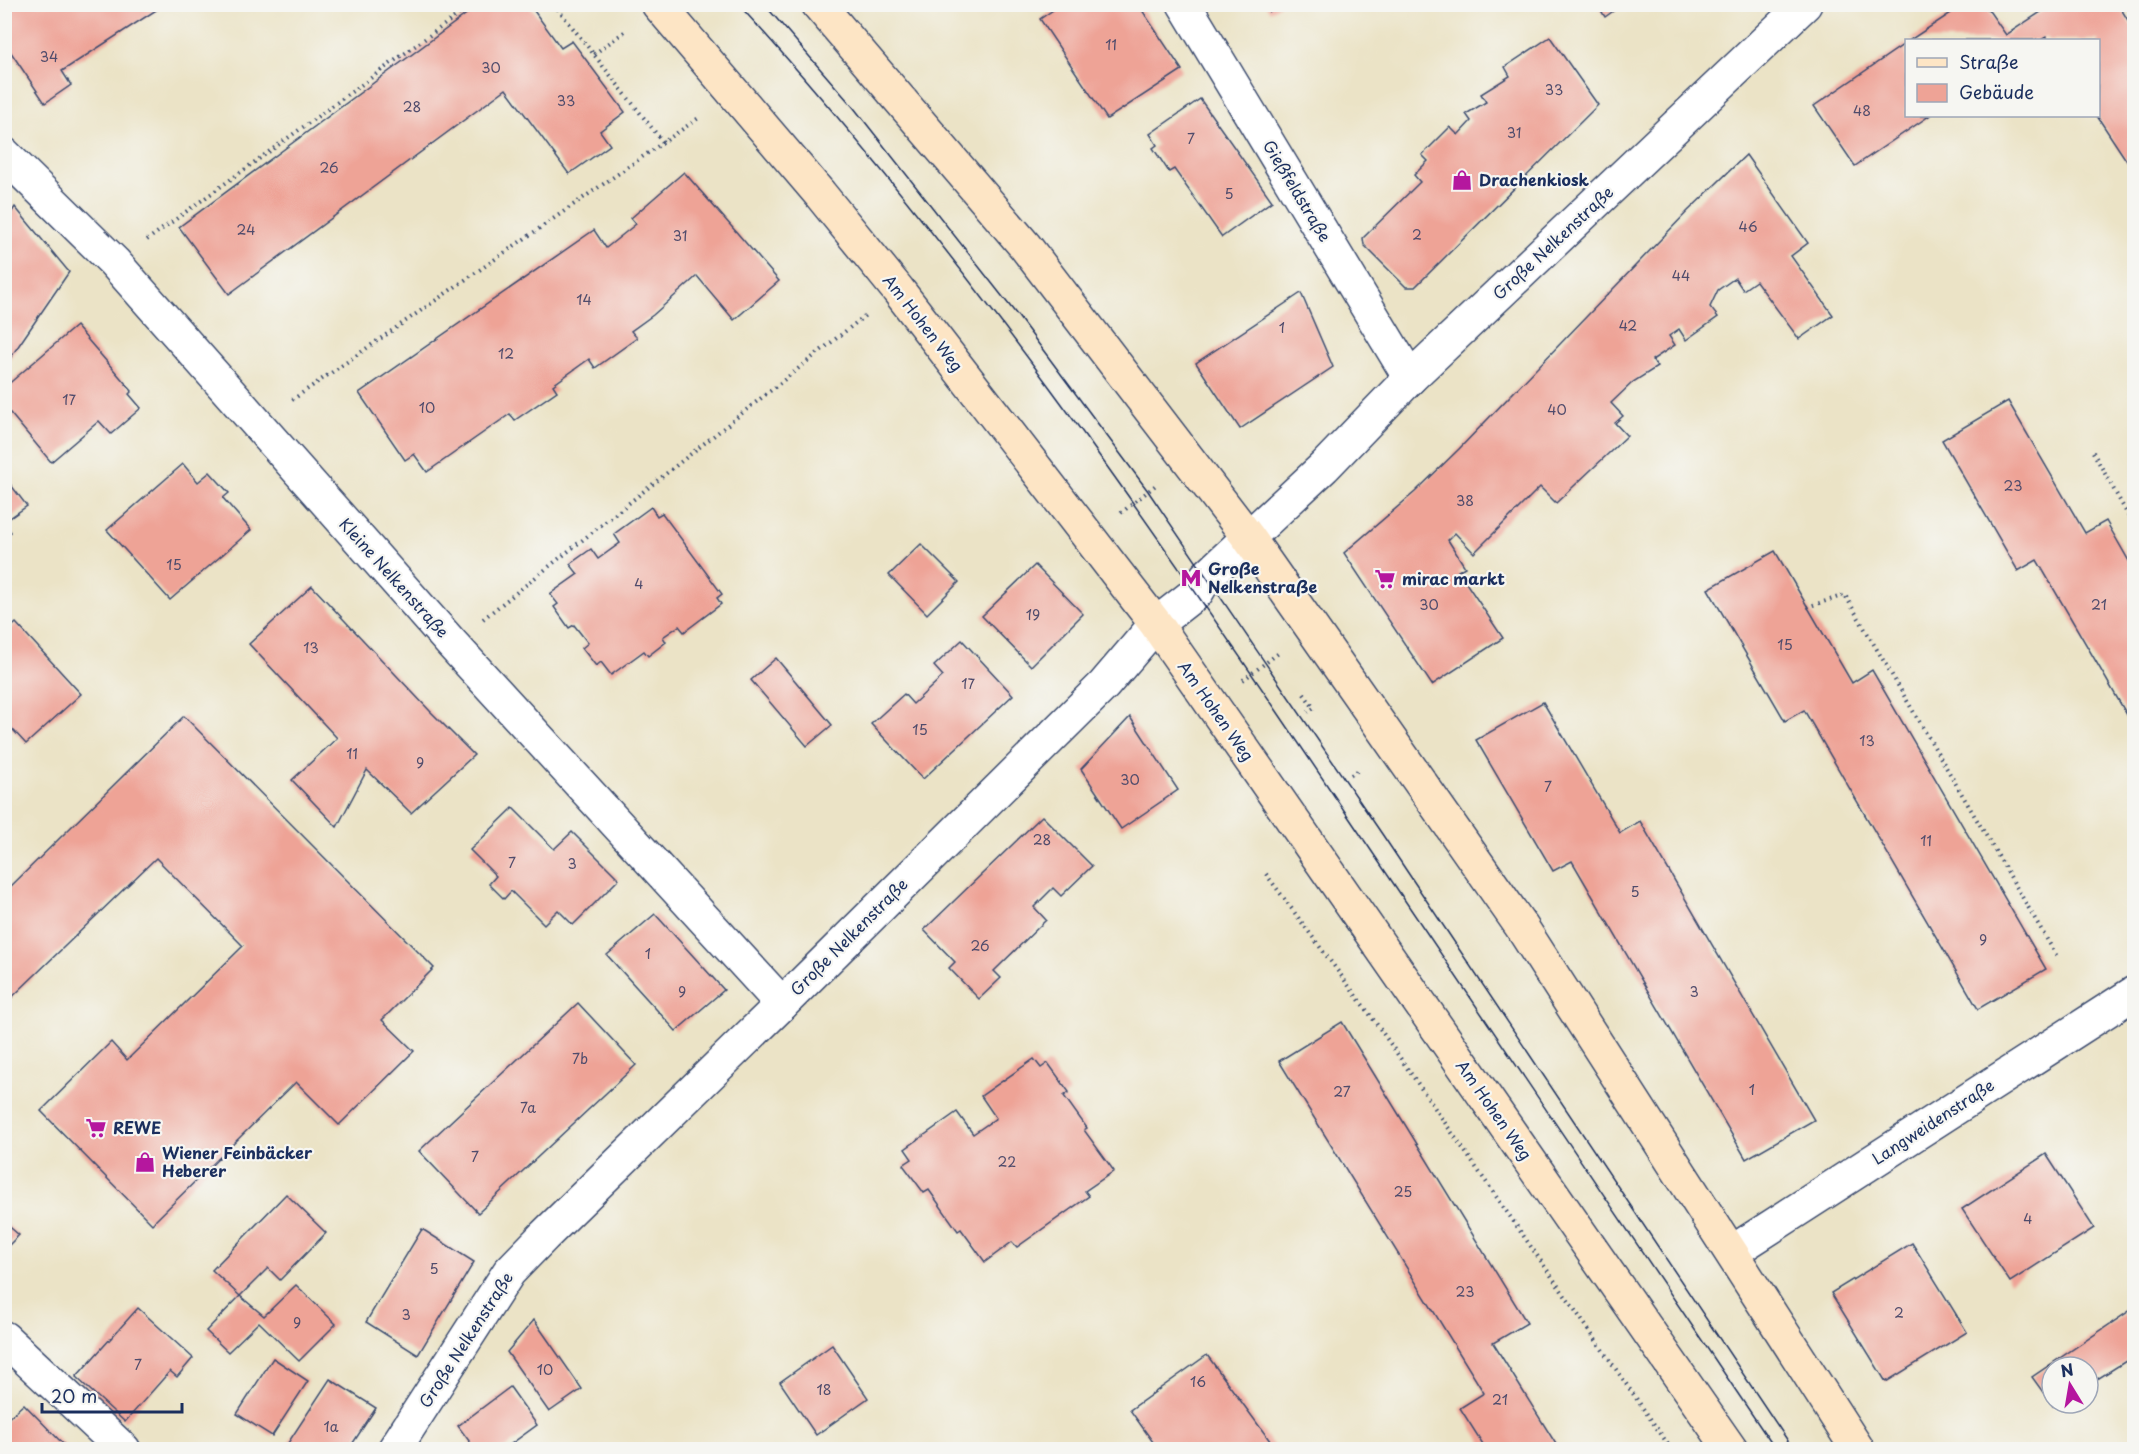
<svg xmlns="http://www.w3.org/2000/svg" width="2139" height="1454" viewBox="0 0 2139 1454" font-family="'Playpen Sans',sans-serif">
  <style>
    .building { fill: #eea396 }
    .lines { fill: none; stroke-linecap: round; stroke-linejoin: round }
    .street-casing { stroke: #3a4a6e; stroke-width: 36 }
    .secondary-casing { stroke: #3a4a6e; stroke-width: 36 }
    .path { stroke: #3a4a6e; stroke-width: 4; stroke-dasharray: 1.5 4.5; stroke-linecap: butt }
    .street { stroke: #fff; stroke-width: 33 }
    .secondary { stroke: #fde5c5; stroke-width: 33 }
    .tram { stroke: #1b2f5e; stroke-width: 1.5 }
    .labels { text-anchor: middle; stroke-width: 4.5; stroke-linejoin: round; paint-order: stroke }
    .number-label { font-size: 14px; fill: #504c6c }
    .poi-label { font-size: 16px; font-weight: bold; fill: #1b2f5e; stroke: #f6f6f2; text-anchor: start }
    .street-label { font-size: 16px; fill: #1b2f5e; stroke: #f6f6f2 }
  </style>
  <rect width="100%" height="100%" fill="#f6f6f2"/>
  <filter id="ink" filterUnits="userSpaceOnUse"><feTurbulence type="fractalNoise" baseFrequency=".0167" numOctaves="2"/><feDisplacementMap in="SourceGraphic" scale="12" xChannelSelector="R" yChannelSelector="G"/><feConvolveMatrix kernelMatrix="1 2 1 2 8 2 1 2 1" color-interpolation-filters="sRGB"/></filter>
  <filter id="wash" filterUnits="userSpaceOnUse"><feTurbulence type="fractalNoise" baseFrequency=".008" numOctaves="4" result="noise"/><feDisplacementMap in="SourceGraphic" scale="24" xChannelSelector="R" yChannelSelector="G"/><feGaussianBlur stdDeviation="1.35" result="paint"/><feColorMatrix in="noise" values="0 0 0 0 0 0 0 0 0 0 0 0 0 0 0 0 0 1.4 0 .05"/><feComposite in="paint" operator="in"/></filter>
  <g filter="url(#wash)">
    <rect width="100%" height="100%" fill="#ebe3c6"/>
    <g id="blocks">
      <g class="building">
        <polygon points="480,4 529,4 561,48 572,41 625,112 600,131 610,145 569,174 506,89 229,294 179,227"/>
        <polygon points="1062,4 1138,4 1182,70 1107,119 1040,19"/>
        <polygon points="1265,4 1281,4 1270,12"/>
        <polygon points="1597,4 1623,4 1605,17"/>
        <polygon points="2053,4 2118,4 2134,30 2134,172 2097,116 2098,40 2048,40 2046,37 2041,40 1910,40 1963,5 1985,5 2006,35"/>
        <polygon points="4,5 164,5 62,71 71,85 45,103 4,42"/>
        <polygon points="1550,37 1598,105 1415,287 1406,287 1364,245 1363,238 1420,182 1414,175 1428,161 1422,155 1450,127 1458,135 1471,121 1466,114 1486,102 1481,94 1510,76 1505,67"/>
        <polygon points="1906,43 1906,116 1929,116 1855,166 1814,106"/>
        <polygon points="1200,99 1272,201 1222,237 1174,169 1169,172 1153,148 1157,145 1150,134"/>
        <polygon points="1746,155 1808,243 1791,256 1833,315 1799,339 1756,281 1743,290 1735,278 1718,290 1710,307 1718,317 1686,340 1679,329 1669,336 1675,345 1652,360 1657,367 1633,382 1611,403 1623,416 1615,423 1627,436 1556,503 1540,487 1474,553 1455,533 1448,540 1465,567 1458,571 1503,638 1432,685 1344,553 1415,492 1459,449 1688,211"/>
        <polygon points="684,172 779,281 734,320 697,276 653,315 631,331 637,338 595,368 589,359 553,385 557,391 515,420 510,414 427,472 414,454 405,460 359,393 594,230 606,248 636,224 631,218"/>
        <polygon points="15,207 69,272 4,367 4,224"/>
        <polygon points="1301,293 1333,367 1240,429 1196,363"/>
        <polygon points="76,326 132,391 129,394 141,408 111,434 99,421 51,462 5,407 5,387"/>
        <polygon points="2008,401 2085,533 2106,521 2134,570 2134,727 2037,560 2018,571 1942,440"/>
        <polygon points="183,464 198,482 210,472 229,493 223,498 251,530 170,600 107,530"/>
        <polygon points="4,476 27,506 4,522"/>
        <polygon points="651,507 657,516 662,513 722,594 717,598 721,604 684,632 679,626 663,637 666,642 648,656 644,651 611,675 601,662 596,666 582,648 588,643 574,625 569,628 554,607 558,604 550,594 578,574 570,564 591,549 598,559 620,543 614,534"/>
        <polygon points="4,522 11,532 4,537"/>
        <polygon points="921,544 959,582 927,614 889,575"/>
        <polygon points="1775,551 1852,683 1872,670 2046,969 1978,1009 1804,710 1785,721 1708,589"/>
        <polygon points="1035,565 1083,614 1031,666 982,616"/>
        <polygon points="312,586 430,711 474,755 411,813 367,770 337,827 292,780 337,738 249,644"/>
        <polygon points="16,623 81,694 26,744 4,720 4,634"/>
        <polygon points="962,640 1013,695 923,779 871,724 904,694 913,704 943,676 934,666"/>
        <polygon points="776,658 832,725 807,746 751,680"/>
        <polygon points="1543,702 1620,833 1640,821 1814,1120 1746,1159 1572,861 1553,871 1476,740"/>
        <polygon points="184,716 434,968 382,1020 414,1051 339,1125 296,1082 152,1224 41,1111 111,1042 127,1060 243,946 156,858 4,1005 4,893"/>
        <polygon points="1130,717 1178,790 1121,829 1081,769"/>
        <polygon points="513,808 554,849 572,832 619,879 573,925 558,910 544,924 511,891 504,899 489,884 496,876 470,850"/>
        <polygon points="1042,816 1092,866 1061,896 1053,888 1034,907 1046,920 994,971 1001,978 979,999 949,968 955,962 924,930"/>
        <polygon points="655,914 724,990 676,1031 607,955"/>
        <polygon points="578,1003 636,1065 478,1213 419,1151"/>
        <polygon points="1342,1022 1527,1323 1493,1343 1559,1449 1486,1449 1460,1408 1484,1393 1279,1061"/>
        <polygon points="1034,1059 1041,1068 1048,1063 1069,1092 1064,1096 1087,1128 1084,1130 1114,1171 1085,1191 1089,1196 1017,1247 1012,1242 985,1262 961,1229 958,1231 929,1190 924,1193 903,1165 912,1159 905,1149 957,1112 973,1134 996,1118 981,1096"/>
        <polygon points="2046,1154 2094,1228 2010,1282 1962,1209"/>
        <polygon points="286,1194 326,1233 280,1280 268,1268 240,1296 212,1270"/>
        <polygon points="4,1222 19,1235 4,1250"/>
        <polygon points="422,1229 474,1262 418,1355 366,1322"/>
        <polygon points="1912,1243 1967,1332 1886,1382 1831,1293"/>
        <polygon points="296,1285 336,1324 299,1361 259,1322 228,1352 206,1331 240,1296 264,1316"/>
        <polygon points="138,1308 193,1358 177,1377 170,1371 125,1422 76,1377"/>
        <polygon points="2134,1308 2134,1356 2088,1385 2088,1367 2052,1367 2052,1403 2058,1403 2053,1406 2032,1377"/>
        <polygon points="534,1320 582,1389 549,1412 507,1352"/>
        <polygon points="832,1345 868,1398 816,1435 780,1382"/>
        <polygon points="1207,1355 1276,1449 1158,1449 1130,1410"/>
        <polygon points="273,1358 308,1381 272,1436 237,1414"/>
        <polygon points="330,1379 376,1408 349,1449 291,1449 286,1446"/>
        <polygon points="510,1387 537,1425 504,1449 475,1449 458,1426"/>
        <polygon points="24,1404 68,1449 4,1449 4,1422"/>
      </g>
    </g>
  </g>
  <g filter="url(#ink)">
    <use href="#blocks" fill-opacity="0" stroke="#3a4a6e" stroke-width="1.5"/>
    <g class="lines">
      <g class="street-casing">
        <g id="street">
          <polyline points="1184,4 1410,378"/>
          <polyline points="4,154 114,262 452,644 782,1004"/>
          <polyline points="1732,1252 2134,993"/>
          <polyline points="4,1338 124,1450"/>
          <polyline points="394,1450 509,1272 545,1235 782,1004 1104,685 1156,624 1197,592 1206,577 1324,467 1410,378 1805,4"/>
        </g>
      </g>
      <g class="secondary-casing">
        <g id="secondary">
          <polyline points="658,4 820,194 898,290 1156,624 1731,1450"/>
          <polyline points="818,4 1025,246 1248,537 1521,926 1858,1450"/>
        </g>
      </g>
      <g class="path">
        <polyline points="554,4 663,142"/>
        <polyline points="594,54 627,30"/>
        <polyline points="147,240 473,4"/>
        <polyline points="292,400 700,117"/>
        <polyline points="2093,452 2134,526"/>
        <polyline points="1121,513 1157,484"/>
        <polyline points="1807,607 1845,595 2058,958"/>
        <polyline points="483,619 867,314"/>
        <polyline points="1243,680 1280,652"/>
        <polyline points="1304,694 1314,708 1308,712"/>
        <polyline points="1351,775 1360,769"/>
        <polyline points="1266,874 1371,1016 1672,1450"/>
      </g>
      <use href="#street" class="street"/>
      <use href="#secondary" class="secondary"/>
      <g class="tram">
        <path d="M738,4C962,249 1150,522 1335,797C1482,1014 1629,1232 1776,1450"/>
        <polyline points="764,4 854,108 1017,315 1148,491 1382,834 1794,1450"/>
      </g>
    </g>
  </g>
  <defs>
    <g id="shop-bare" transform="scale(1.62)"><path d="M-5-2.5h2.3a2.7 3.5 0 0 1 5.4 0H5L5.5 6h-11ZM-1.5-2.5h3a1.5 2.3 0 0 0-3 0Z" fill="#b5179e" stroke="#f6f6f2" stroke-width="2.5" paint-order="stroke"/></g>
    <g id="metro-bare" transform="scale(1.62)"><path d="M-5.5 5V-5H-3L0 0L3-5H5.5V5H3V-.5L0 4L-3-.5V5Z" fill="#b5179e" stroke="#f6f6f2" stroke-width="2.5" paint-order="stroke"/></g>
    <g id="supermarket-bare" transform="scale(1.62)"><path d="M-6-5.5h2.5l.6 2H6L4.5 2H-2.5L-4.4-4H-6ZM-1.5 3.2a1.3 1.3 0 1 0 .1 0ZM3 3.2a1.3 1.3 0 1 0 .1 0Z" fill="#b5179e" stroke="#f6f6f2" stroke-width="2.5" paint-order="stroke"/></g>
  </defs>
  <g fill-rule="evenodd">
    <use href="#shop-bare" x="1462" y="180"/>
    <use href="#metro-bare" x="1191" y="578"/>
    <use href="#supermarket-bare" x="1385" y="579"/>
    <use href="#supermarket-bare" x="96" y="1128"/>
    <use href="#shop-bare" x="145" y="1162"/>
  </g>
  <g class="labels">
    <g class="number-label">
      <text x="1111" y="50">11</text>
      <text x="49" y="62">34</text>
      <text x="491" y="73">30</text>
      <text x="1554" y="95">33</text>
      <text x="566" y="106">33</text>
      <text x="412" y="112">28</text>
      <text x="1862" y="116">48</text>
      <text x="1514" y="138">31</text>
      <text x="1191" y="144">7</text>
      <text x="329" y="173">26</text>
      <text x="1229" y="199">5</text>
      <text x="1748" y="232">46</text>
      <text x="246" y="235">24</text>
      <text x="1417" y="240">2</text>
      <text x="680" y="241">31</text>
      <text x="1681" y="281">44</text>
      <text x="584" y="305">14</text>
      <text x="1628" y="331">42</text>
      <text x="1282" y="333">1</text>
      <text x="506" y="359">12</text>
      <text x="69" y="405">17</text>
      <text x="427" y="413">10</text>
      <text x="1557" y="415">40</text>
      <text x="2013" y="491">23</text>
      <text x="1465" y="506">38</text>
      <text x="174" y="570">15</text>
      <text x="639" y="589">4</text>
      <text x="1429" y="610">30</text>
      <text x="2099" y="610">21</text>
      <text x="1033" y="620">19</text>
      <text x="1785" y="650">15</text>
      <text x="311" y="653">13</text>
      <text x="968" y="689">17</text>
      <text x="920" y="735">15</text>
      <text x="1867" y="746">13</text>
      <text x="352" y="759">11</text>
      <text x="420" y="768">9</text>
      <text x="1130" y="785">30</text>
      <text x="1548" y="792">7</text>
      <text x="1042" y="845">28</text>
      <text x="1926" y="846">11</text>
      <text x="512" y="868">7</text>
      <text x="572" y="869">3</text>
      <text x="1635" y="897">5</text>
      <text x="1983" y="945">9</text>
      <text x="980" y="951">26</text>
      <text x="648" y="959">1</text>
      <text x="682" y="997">9</text>
      <text x="1694" y="997">3</text>
      <text x="580" y="1064">7b</text>
      <text x="1752" y="1095">1</text>
      <text x="1342" y="1097">27</text>
      <text x="528" y="1113">7a</text>
      <text x="475" y="1162">7</text>
      <text x="1007" y="1167">22</text>
      <text x="1403" y="1197">25</text>
      <text x="2028" y="1224">4</text>
      <text x="434" y="1274">5</text>
      <text x="1465" y="1297">23</text>
      <text x="1899" y="1318">2</text>
      <text x="406" y="1320">3</text>
      <text x="297" y="1328">9</text>
      <text x="138" y="1370">7</text>
      <text x="545" y="1375">10</text>
      <text x="1198" y="1387">16</text>
      <text x="824" y="1395">18</text>
      <text x="1500" y="1405">21</text>
      <text x="331" y="1432">1a</text>
    </g>
    <g class="poi-label">
      <text x="1479" y="186">Drachenkiosk</text>
      <text x="1208" y="575">Große<tspan x="1208" dy="18">Nelkenstraße</tspan></text>
      <text x="1402" y="585">mirac markt</text>
      <text x="113" y="1134">REWE</text>
      <text x="162" y="1159">Wiener Feinbäcker<tspan x="162" dy="18">Heberer</tspan></text>
    </g>
    <g class="street-label">
      <text transform="translate(1297 191) rotate(59)" y="6">Gießfeldstraße</text>
      <text transform="translate(1553 243) rotate(-43)" y="6">Große Nelkenstraße</text>
      <text transform="translate(923 323) rotate(52)" y="6">Am Hohen Weg</text>
      <text transform="translate(394 578) rotate(48)" y="6">Kleine Nelkenstraße</text>
      <text transform="translate(1216 711) rotate(55)" y="6">Am Hohen Weg</text>
      <text transform="translate(849 937) rotate(-45)" y="6">Große Nelkenstraße</text>
      <text transform="translate(1494 1110) rotate(55)" y="6">Am Hohen Weg</text>
      <text transform="translate(1933 1122) rotate(-33)" y="6">Langweidenstraße</text>
      <text transform="translate(466 1340) rotate(-57)" y="6">Große Nelkenstraße</text>
    </g>
  </g>
  <rect width="2139" height="1454" fill="none" stroke="#f6f6f2" stroke-width="24"/>
  <rect x="1905" y="39" width="195" height="78" fill="#f6f6f2" stroke="#9ea6b7" stroke-width="1.5"/>
  <rect x="1917" y="58" width="30" height="9" fill="#fde5c5" stroke="#9ea6b7" stroke-width="1.5"/>
  <text x="1959" y="69" font-size="18" fill="#1b2f5e">Straße</text>
  <rect x="1917" y="84" width="30" height="18" fill="#eea396" stroke="#9ea6b7" stroke-width="1.5"/>
  <text x="1959" y="99" font-size="18" fill="#1b2f5e">Gebäude</text>
  <g transform="translate(2070 1385) rotate(349)"><circle r="28" fill="#f6f6f2" stroke="#9ea6b7" stroke-width="1.5"/>
  <path d="M0-4.5L10 22L0 15L-10 22Z" fill="#b5179e"/>
  <text y="-9" font-size="16" font-weight="bold" text-anchor="middle" fill="#1b2f5e">N</text>
  </g>
  <path d="M42 1403v9h140v-9" fill="none" stroke="#1b2f5e" stroke-width="3"/>
  <text x="51" y="1403" font-size="18" fill="#1b2f5e" stroke="#f6f6f2" stroke-width="4.5" paint-order="stroke">20 m</text>
</svg>
